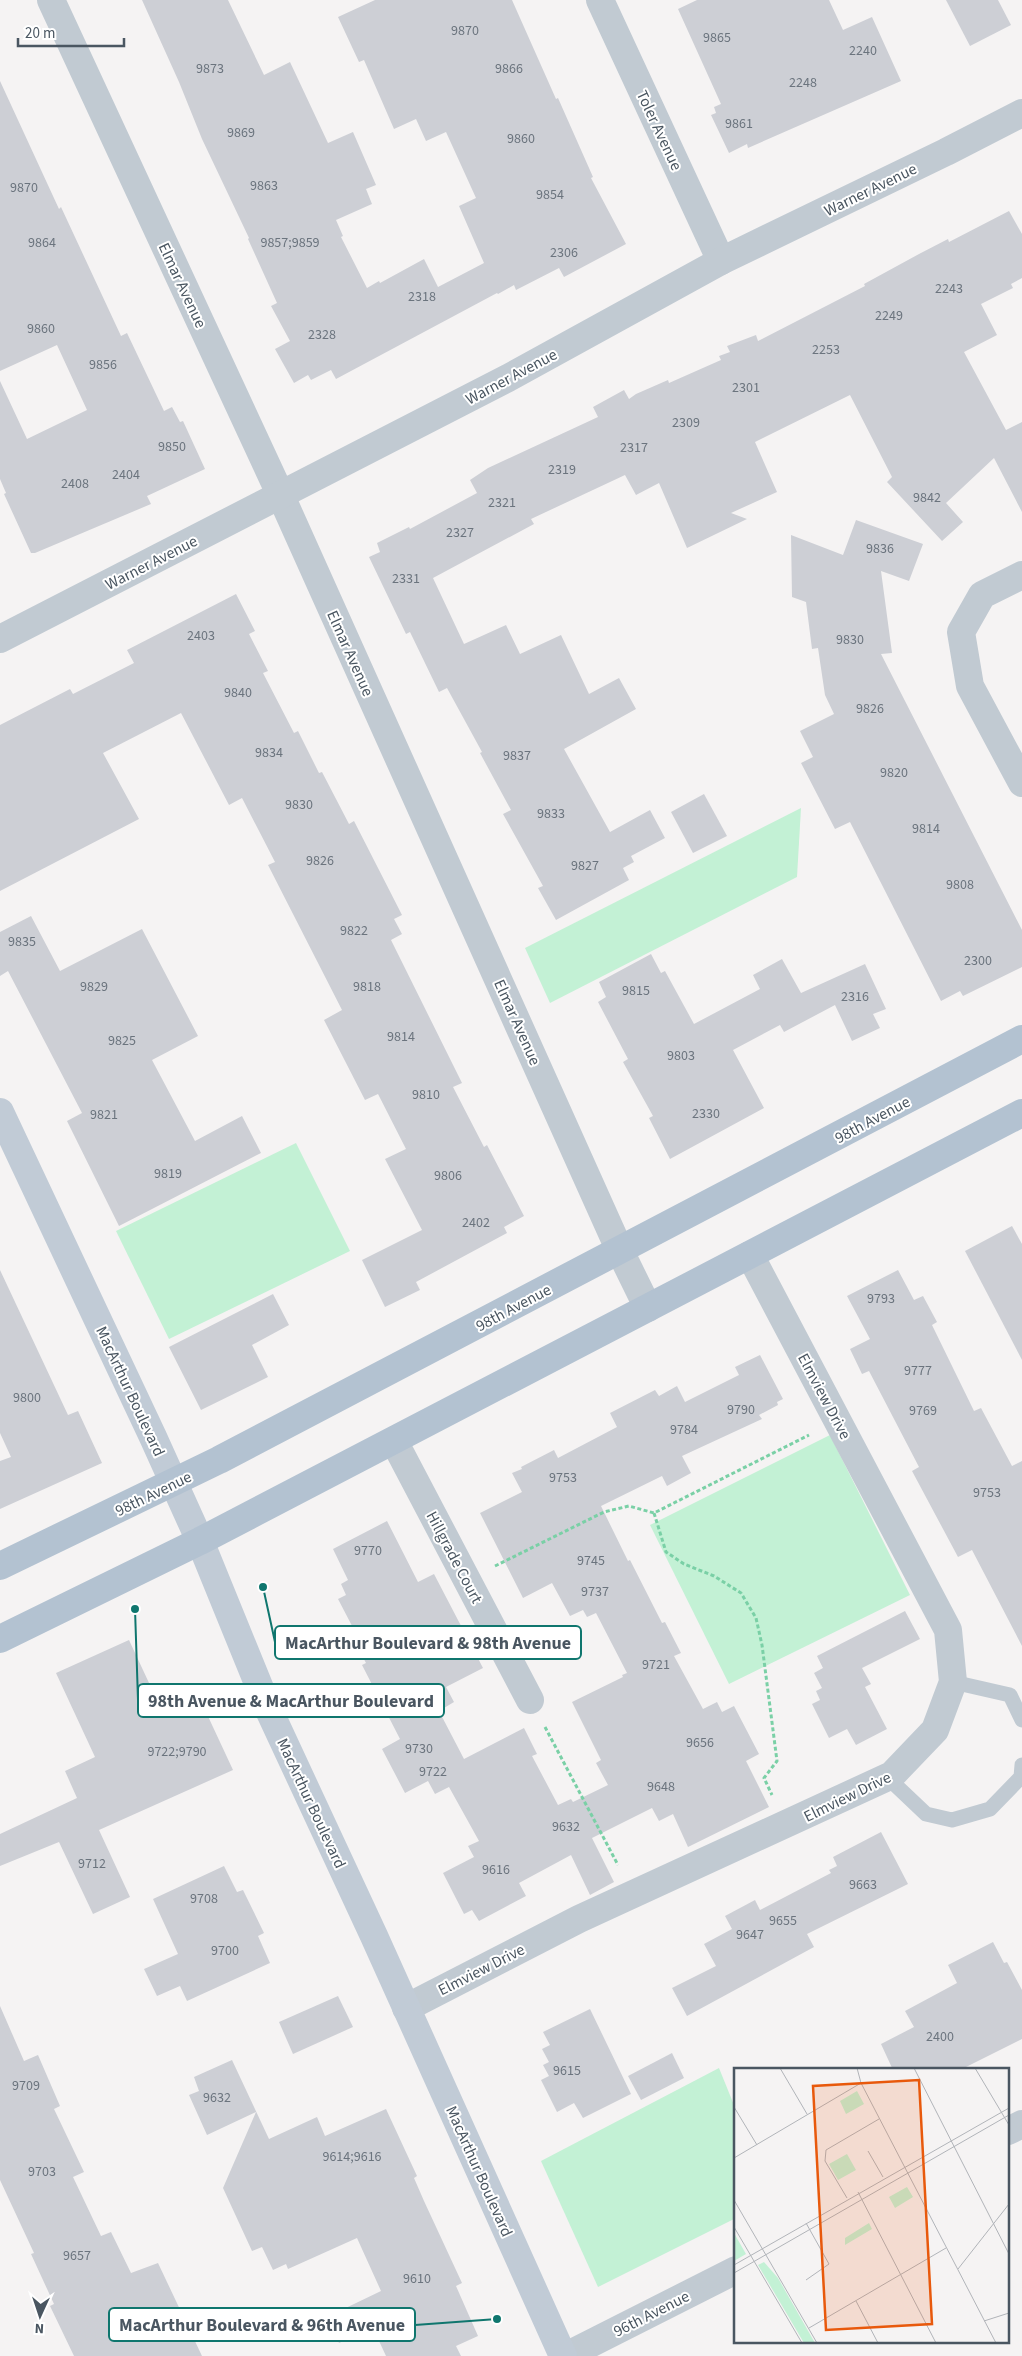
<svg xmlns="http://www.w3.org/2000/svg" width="1022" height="2356" viewBox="0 0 1022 2356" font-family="'Source Sans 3',sans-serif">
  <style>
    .green { fill: #c3f1d5 }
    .building { fill: #cdcfd5 }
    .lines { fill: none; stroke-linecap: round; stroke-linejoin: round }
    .path { stroke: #7ad0a6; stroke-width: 3; stroke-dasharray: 4 2.5; stroke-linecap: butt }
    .lane { stroke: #c1cad2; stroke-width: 15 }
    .street { stroke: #c1cad2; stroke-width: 28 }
    .secondary { stroke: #c1cbd6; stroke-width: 28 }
    .primary { stroke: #b3c2d1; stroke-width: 28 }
    .labels { text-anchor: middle; stroke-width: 4; stroke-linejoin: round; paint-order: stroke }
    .number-label { font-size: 14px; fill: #6b747e }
    .street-label { font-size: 16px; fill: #4a5661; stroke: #fff }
    .inset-road { fill: none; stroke: #b1b4b9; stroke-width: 1 }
    .view { fill: #e8590c; fill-opacity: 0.15; stroke: #e8590c; stroke-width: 2.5 }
    .inset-edge { fill: none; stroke: #4a5661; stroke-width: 2.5 }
    .leader { fill: none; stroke: #0f766e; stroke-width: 2 }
    .callout-dot { fill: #0f766e; stroke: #fff; stroke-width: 2 }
    .callout { fill: #fff; stroke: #0f766e; stroke-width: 2 }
    .callout-label { font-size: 18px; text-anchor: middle; font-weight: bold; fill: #4a5661 }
  </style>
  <rect width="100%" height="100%" fill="#f5f3f3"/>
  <g class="green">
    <polygon points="801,808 797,877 550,1003 525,948"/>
    <polygon points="296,1143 350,1251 169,1339 116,1231"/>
    <polygon points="830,1435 910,1595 729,1684 650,1525"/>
    <polygon points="719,2068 736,2110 736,2218 598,2287 541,2161"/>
  </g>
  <g class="building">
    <polygon points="142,0 228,0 264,75 290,62 328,143 353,132 376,185 366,189 372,204 336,220 343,236 341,237 367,288 379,281 380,283 424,259 438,287 484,263 459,206 476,198 446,132 426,141 416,119 394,129 364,60 359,62 338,17 375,0 512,0 556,99 558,98 593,177 591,178 626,244 564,277 559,268 516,290 514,285 498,294 497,293 336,379 331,370 311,380 308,375 294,383 275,349 290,341 271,306 277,303 248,239 249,238 202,139 179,82"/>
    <polygon points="697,0 829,0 843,30 872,17 901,81 748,148 747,144 729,153 711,115 716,113 714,107 721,104 678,9"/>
    <polygon points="946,0 998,0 1011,25 970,46"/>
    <polygon points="0,81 59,209 61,207 121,336 127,333 164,411 172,407 180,422 183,421 205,469 147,496 151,504 35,553 31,553 4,494 6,493 0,479 0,381 27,439 87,410 57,345 0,371"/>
    <polygon points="1009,211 1022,234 1022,278 1011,284 1013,288 981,304 997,335 964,352 1006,430 1022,422 1022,512 994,458 946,503 963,522 942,541 887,482 892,477 850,395 755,442 777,492 731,513 747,519 687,548 659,483 636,495 625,475 531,519 534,524 433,578 464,644 506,625 520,654 561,635 589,694 619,678 636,709 564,749 610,832 650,810 665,838 631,856 634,862 623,868 629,880 556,920 538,888 543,886 503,814 511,810 480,753 482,752 447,688 439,692 410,632 406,634 369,557 380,552 377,543 409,527 410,529 477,493 470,480 488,468 598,417 593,407 624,390 629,399 636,394 668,380 669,383 721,360 719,356 730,352 727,346 756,335 758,341 865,286 864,284 919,254 948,239 949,242"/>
    <polygon points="856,520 923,544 909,581 881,571 892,653 881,654 1022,930 1022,967 963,996 960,991 941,1001 850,822 835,829 801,763 813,757 800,731 834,714 825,695 818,648 812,649 806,602 792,597 791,535 843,555"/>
    <polygon points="236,594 255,631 249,634 268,671 263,673 294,733 298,731 319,773 322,772 349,824 354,821 402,915 394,919 402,934 391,940 462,1083 453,1087 484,1147 487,1145 524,1216 504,1227 507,1233 416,1282 420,1290 385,1307 362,1260 422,1230 385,1159 406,1149 378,1094 365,1100 324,1020 342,1010 268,865 275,862 242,798 229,805 181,713 103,753 139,819 0,891 0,725 70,689 73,694 134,663 127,650"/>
    <polygon points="704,794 727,836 693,853 671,812"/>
    <polygon points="31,916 60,971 142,929 198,1036 152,1060 195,1141 242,1116 261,1153 119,1226 67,1121 82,1113 8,971 0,976 0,932"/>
    <polygon points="651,954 661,973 665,971 694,1024 760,989 753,975 782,959 801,993 865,964 886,1009 873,1014 880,1028 852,1041 835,1005 784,1032 780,1025 733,1050 764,1108 670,1159 649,1118 653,1116 623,1062 628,1059 598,1002 606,997 599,982"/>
    <polygon points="1012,1226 1022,1244 1022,1360 965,1251"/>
    <polygon points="0,1270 68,1415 78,1411 102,1463 0,1509 0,1461 11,1457 0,1433"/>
    <polygon points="898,1270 914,1300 923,1296 937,1322 932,1325 974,1411 981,1408 1012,1466 1022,1461 1022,1646 972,1550 958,1557 912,1471 919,1467 869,1371 862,1374 850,1349 870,1339 847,1296"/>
    <polygon points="273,1294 289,1325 252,1345 268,1377 201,1410 169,1347"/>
    <polygon points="760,1355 783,1399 777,1402 778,1405 759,1415 762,1419 682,1456 691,1473 667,1486 662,1476 601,1506 628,1561 630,1560 662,1623 665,1622 681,1653 674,1656 703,1709 717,1702 722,1712 734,1706 759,1754 746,1761 769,1807 688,1847 673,1814 659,1821 652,1808 592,1838 614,1882 590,1895 571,1855 519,1883 526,1896 479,1921 472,1910 464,1914 443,1873 474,1857 468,1846 479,1841 449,1787 435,1794 428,1781 405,1793 382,1749 400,1739 362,1665 366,1663 358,1648 362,1645 338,1599 346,1595 341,1584 348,1580 333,1549 387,1521 418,1582 434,1574 483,1668 446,1687 454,1702 439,1711 464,1759 524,1728 537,1754 532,1756 558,1805 571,1799 573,1802 608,1785 596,1763 601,1760 572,1702 623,1677 622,1675 627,1673 596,1613 587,1617 583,1610 570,1616 552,1583 523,1598 480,1513 522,1492 512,1473 522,1469 521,1467 554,1450 558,1458 617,1427 610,1413 655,1390 659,1396 677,1386 685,1402 739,1375 735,1367"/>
    <polygon points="905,1611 920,1639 862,1668 871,1684 865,1687 887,1729 856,1745 847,1729 829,1738 812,1704 820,1700 816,1691 822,1688 814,1673 823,1668 817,1656"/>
    <polygon points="129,1640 163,1713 199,1697 233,1770 99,1830 130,1897 93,1914 59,1842 0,1866 0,1834 77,1798 65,1771 95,1757 56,1673"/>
    <polygon points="881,1832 908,1884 807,1934 814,1947 687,2016 672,1988 716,1966 704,1944 732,1929 725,1916 755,1900 760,1910 831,1873 829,1870 837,1866 833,1857"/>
    <polygon points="224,1866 237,1892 243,1890 264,1933 258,1936 270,1963 187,2001 180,1986 157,1996 144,1969 178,1954 153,1899"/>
    <polygon points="993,1942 1004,1963 1007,1962 1022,1990 1022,2039 960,2070 893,2070 881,2044 914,2027 905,2011 957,1983 948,1965"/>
    <polygon points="338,1996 353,2027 293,2054 279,2022"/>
    <polygon points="0,2006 24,2061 38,2055 60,2106 54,2109 84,2172 73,2177 101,2236 111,2232 131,2273 158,2263 202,2356 74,2356 50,2306 54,2304 31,2254 34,2253 0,2180"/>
    <polygon points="590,2009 631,2094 583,2118 574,2103 557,2112 541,2080 549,2076 543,2065 549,2062 542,2049 550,2045 543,2032"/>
    <polygon points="672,2053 684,2078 641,2100 628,2076"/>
    <polygon points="232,2060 269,2139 317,2117 325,2136 386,2109 417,2176 414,2178 424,2201 462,2283 456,2286 478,2336 456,2346 461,2356 386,2356 373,2328 339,2343 327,2317 381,2291 357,2238 288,2269 286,2264 273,2270 262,2247 252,2251 223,2188 256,2112 207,2135 189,2095 199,2091 194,2077"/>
  </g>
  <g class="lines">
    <g class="path">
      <polyline points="654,1513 666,1552 684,1564 714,1576 741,1593 756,1618 762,1645 777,1761 764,1778 772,1795"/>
      <polyline points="495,1566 604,1512 629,1506 654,1513 809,1435"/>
      <polyline points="545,1727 618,1865"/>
    </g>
    <g class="lane">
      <polyline points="953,1682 1010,1695 1022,1720"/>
      <polyline points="887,1777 926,1814 952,1820 990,1809 1021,1777 1022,1765"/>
    </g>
    <g class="street">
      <polyline points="51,0 281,496 620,1251 648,1308"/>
      <polyline points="600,0 721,261"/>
      <polyline points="1022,575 982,595 961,632 970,686 1022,783"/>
      <polyline points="0,639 508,378 721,261 946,152 1022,113"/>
      <polyline points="394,1441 530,1700"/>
      <polyline points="406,2008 579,1919 892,1775 935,1730 953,1682 948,1630 750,1255"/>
      <polyline points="1008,2131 1022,2124"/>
      <polyline points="566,2356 736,2270"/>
    </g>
    <polyline class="secondary" points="0,1112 153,1437 200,1541 268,1708 374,1936 563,2356"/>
    <g class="primary">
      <polyline points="0,1566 219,1460 1022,1039"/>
      <polyline points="0,1639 200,1541 1022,1113"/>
    </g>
  </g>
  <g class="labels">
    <g class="number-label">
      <text x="465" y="35">9870</text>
      <text x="717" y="42">9865</text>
      <text x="863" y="55">2240</text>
      <text x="210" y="73">9873</text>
      <text x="509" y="73">9866</text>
      <text x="803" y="87">2248</text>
      <text x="739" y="128">9861</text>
      <text x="241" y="137">9869</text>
      <text x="521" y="143">9860</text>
      <text x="264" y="190">9863</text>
      <text x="24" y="192">9870</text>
      <text x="550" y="199">9854</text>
      <text x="42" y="247">9864</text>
      <text x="290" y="247">9857;9859</text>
      <text x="564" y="257">2306</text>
      <text x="949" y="293">2243</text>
      <text x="422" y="301">2318</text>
      <text x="889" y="320">2249</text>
      <text x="41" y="333">9860</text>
      <text x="322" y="339">2328</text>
      <text x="826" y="354">2253</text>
      <text x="103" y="369">9856</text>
      <text x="746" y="392">2301</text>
      <text x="686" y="427">2309</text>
      <text x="172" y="451">9850</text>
      <text x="634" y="452">2317</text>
      <text x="562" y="474">2319</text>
      <text x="126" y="479">2404</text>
      <text x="75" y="488">2408</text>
      <text x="927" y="502">9842</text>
      <text x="502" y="507">2321</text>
      <text x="460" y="537">2327</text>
      <text x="880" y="553">9836</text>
      <text x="406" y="583">2331</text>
      <text x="201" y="640">2403</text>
      <text x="850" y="644">9830</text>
      <text x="238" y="697">9840</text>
      <text x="870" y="713">9826</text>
      <text x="269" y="757">9834</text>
      <text x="517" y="760">9837</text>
      <text x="894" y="777">9820</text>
      <text x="299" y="809">9830</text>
      <text x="551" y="818">9833</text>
      <text x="926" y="833">9814</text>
      <text x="320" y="865">9826</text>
      <text x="585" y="870">9827</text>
      <text x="960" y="889">9808</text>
      <text x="354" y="935">9822</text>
      <text x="22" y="946">9835</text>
      <text x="978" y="965">2300</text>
      <text x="94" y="991">9829</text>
      <text x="367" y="991">9818</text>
      <text x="636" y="995">9815</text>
      <text x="855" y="1001">2316</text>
      <text x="401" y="1041">9814</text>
      <text x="122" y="1045">9825</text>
      <text x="681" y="1060">9803</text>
      <text x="426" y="1099">9810</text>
      <text x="706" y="1118">2330</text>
      <text x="104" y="1119">9821</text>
      <text x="168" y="1178">9819</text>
      <text x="448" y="1180">9806</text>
      <text x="476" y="1227">2402</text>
      <text x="881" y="1303">9793</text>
      <text x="918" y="1375">9777</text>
      <text x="27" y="1402">9800</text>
      <text x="741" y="1414">9790</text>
      <text x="923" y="1415">9769</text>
      <text x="684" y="1434">9784</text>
      <text x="563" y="1482">9753</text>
      <text x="987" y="1497">9753</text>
      <text x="368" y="1555">9770</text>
      <text x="591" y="1565">9745</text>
      <text x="595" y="1596">9737</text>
      <text x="656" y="1669">9721</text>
      <text x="700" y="1747">9656</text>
      <text x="419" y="1753">9730</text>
      <text x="177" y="1756">9722;9790</text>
      <text x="433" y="1776">9722</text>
      <text x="661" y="1791">9648</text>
      <text x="566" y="1831">9632</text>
      <text x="92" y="1868">9712</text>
      <text x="496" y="1874">9616</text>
      <text x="863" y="1889">9663</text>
      <text x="204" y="1903">9708</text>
      <text x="783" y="1925">9655</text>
      <text x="750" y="1939">9647</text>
      <text x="225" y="1955">9700</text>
      <text x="940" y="2041">2400</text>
      <text x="567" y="2075">9615</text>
      <text x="26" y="2090">9709</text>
      <text x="217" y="2102">9632</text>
      <text x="352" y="2161">9614;9616</text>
      <text x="42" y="2176">9703</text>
      <text x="77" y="2260">9657</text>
      <text x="417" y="2283">9610</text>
    </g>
    <g class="street-label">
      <text transform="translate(660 130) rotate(65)" y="6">Toler Avenue</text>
      <text transform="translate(870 189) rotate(-26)" y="6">Warner Avenue</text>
      <text transform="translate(183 285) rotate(65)" y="6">Elmar Avenue</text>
      <text transform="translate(511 376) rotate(-28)" y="6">Warner Avenue</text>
      <text transform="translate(151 562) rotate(-27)" y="6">Warner Avenue</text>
      <text transform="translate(351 653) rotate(66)" y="6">Elmar Avenue</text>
      <text transform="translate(518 1022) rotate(66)" y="6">Elmar Avenue</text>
      <text transform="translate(872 1119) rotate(-28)" y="6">98th Avenue</text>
      <text transform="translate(513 1307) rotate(-28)" y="6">98th Avenue</text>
      <text transform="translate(131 1391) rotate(65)" y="6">MacArthur Boulevard</text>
      <text transform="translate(825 1396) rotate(62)" y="6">Elmview Drive</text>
      <text transform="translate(153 1493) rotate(-26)" y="6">98th Avenue</text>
      <text transform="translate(455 1557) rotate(62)" y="6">Hillgrade Court</text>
      <text transform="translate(847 1796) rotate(-26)" y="6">Elmview Drive</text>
      <text transform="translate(312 1803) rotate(65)" y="6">MacArthur Boulevard</text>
      <text transform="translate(481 1969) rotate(-27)" y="6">Elmview Drive</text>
      <text transform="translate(480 2171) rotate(66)" y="6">MacArthur Boulevard</text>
      <text transform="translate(651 2313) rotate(-27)" y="6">96th Avenue</text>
    </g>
  </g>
  <g transform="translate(734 2068)">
    <rect width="275" height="275" fill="#f5f3f3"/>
    <path d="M123,23L130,36L112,46L106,33ZM113,86L122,102L104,112L95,96ZM173,119L179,129L161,140L155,129ZM135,155L138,161L111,177V170ZM0,165L12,186L0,193ZM30,194L44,210L81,275H70L24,197Z" fill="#c3f1d5"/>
    <path class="inset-road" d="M46,0L73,46M123,0L127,15L262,275M180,0L275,186M241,0L275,57M0,39L23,77M134,83L149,109M0,90L127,15M124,124L202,275M113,130L91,93L92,82L145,51M0,132L83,275M72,155L95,196L72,212M0,159L68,275M0,197L275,40M224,201L275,136M0,205L275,47M122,233L144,275M250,253L275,245M75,260L212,180"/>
    <path class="view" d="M185,12L198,256L92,262L79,18Z"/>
    <rect width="275" height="275" class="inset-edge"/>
  </g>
  <path class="leader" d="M263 1587L275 1642M135 1609L138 1700M497 2319L415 2325"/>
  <g class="callout-dot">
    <circle cx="263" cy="1587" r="5"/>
    <circle cx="135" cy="1609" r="5"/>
    <circle cx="497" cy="2319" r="5"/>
  </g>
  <g class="callout">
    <rect x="275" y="1626" width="306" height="33" rx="5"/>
    <rect x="138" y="1684" width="306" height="33" rx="5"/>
    <rect x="109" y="2308" width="306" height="33" rx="5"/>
  </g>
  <g class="callout-label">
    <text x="428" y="1649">MacArthur Boulevard &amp; 98th Avenue</text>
    <text x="291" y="1707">98th Avenue &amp; MacArthur Boulevard</text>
    <text x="262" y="2331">MacArthur Boulevard &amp; 96th Avenue</text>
  </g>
  <g transform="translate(40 2316) rotate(183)" stroke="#ffffff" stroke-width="4" paint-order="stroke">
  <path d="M0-4L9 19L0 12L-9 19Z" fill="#4a5661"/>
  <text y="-8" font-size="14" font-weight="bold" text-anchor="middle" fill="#4a5661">N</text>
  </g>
  <path d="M18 38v8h106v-8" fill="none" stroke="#4a5661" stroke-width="2.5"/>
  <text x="25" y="38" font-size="15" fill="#4a5661" stroke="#ffffff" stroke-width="4" paint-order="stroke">20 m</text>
</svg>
